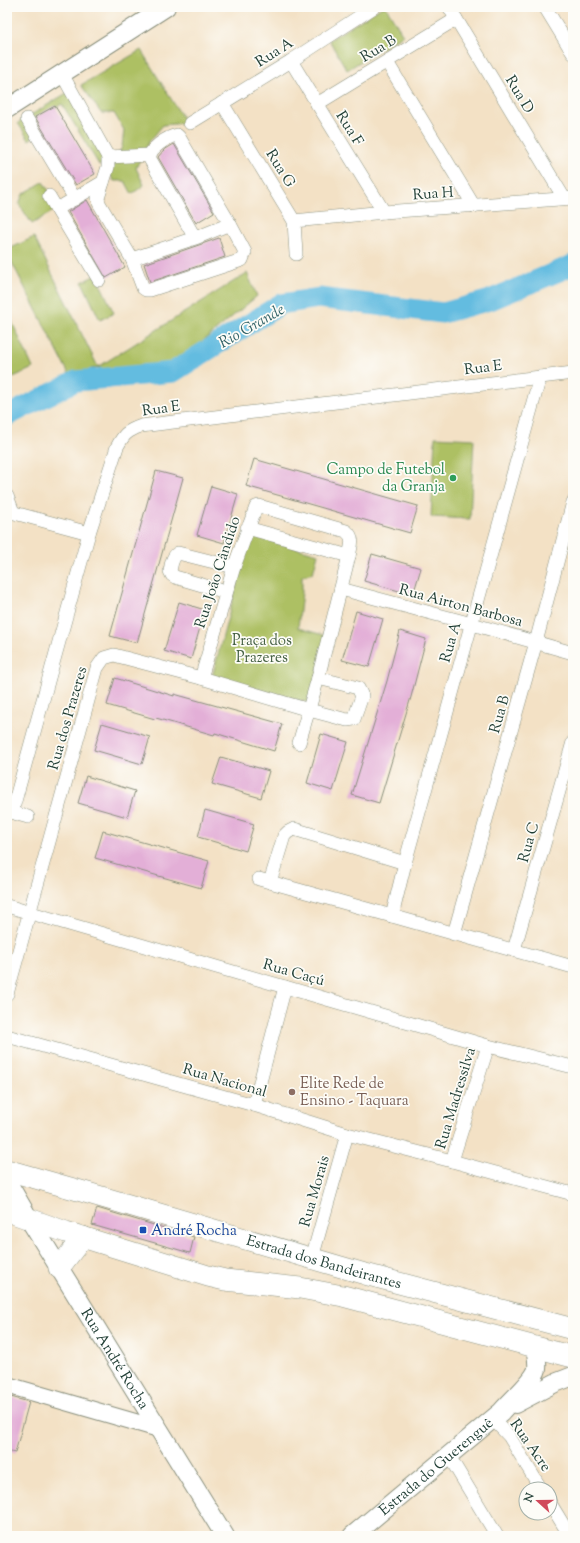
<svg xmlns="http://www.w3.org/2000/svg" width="580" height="1543" viewBox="0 0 580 1543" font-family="'Sorts Mill Goudy',serif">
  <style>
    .green { fill: #adc064; stroke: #667e4c }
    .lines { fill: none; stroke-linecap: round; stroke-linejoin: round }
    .river { stroke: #63bce0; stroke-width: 21 }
    .building { fill: #e3afd7 }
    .minor-casing { stroke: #898f7c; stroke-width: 14 }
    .tertiary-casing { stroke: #898f7c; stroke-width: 18 }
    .secondary-casing { stroke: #898f7c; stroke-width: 20 }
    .primary-casing { stroke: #898f7c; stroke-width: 22 }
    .minor { stroke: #fff; stroke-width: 13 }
    .tertiary { stroke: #fff; stroke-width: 16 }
    .secondary { stroke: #fff; stroke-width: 18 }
    .primary { stroke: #fff; stroke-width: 21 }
    .leisure-dot { fill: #2e9e5b; stroke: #fdfcf7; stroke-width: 1.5 }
    .education-dot { fill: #8d6e63; stroke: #fdfcf7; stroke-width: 1.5 }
    .transit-dot { fill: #1a4fb4; stroke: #fdfcf7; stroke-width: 1.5 }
    .labels { text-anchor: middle; stroke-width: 3.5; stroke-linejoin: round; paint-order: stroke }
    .street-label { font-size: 15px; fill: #1f3d34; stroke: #fdfcf7 }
    .leisure-label { font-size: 15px; fill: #27864d; stroke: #fdfcf7; text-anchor: end }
    .park-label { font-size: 15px; fill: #425e40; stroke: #fdfcf7 }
    .education-label { font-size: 15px; fill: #785e54; stroke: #fdfcf7; text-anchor: start }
    .transit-label { font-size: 15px; fill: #164399; stroke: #fdfcf7; text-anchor: start }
    .water-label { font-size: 16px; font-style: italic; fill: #336368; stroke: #fdfcf7 }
  </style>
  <rect width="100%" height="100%" fill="#fdfcf7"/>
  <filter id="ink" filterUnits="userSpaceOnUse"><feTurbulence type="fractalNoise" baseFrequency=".025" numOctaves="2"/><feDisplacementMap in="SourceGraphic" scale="8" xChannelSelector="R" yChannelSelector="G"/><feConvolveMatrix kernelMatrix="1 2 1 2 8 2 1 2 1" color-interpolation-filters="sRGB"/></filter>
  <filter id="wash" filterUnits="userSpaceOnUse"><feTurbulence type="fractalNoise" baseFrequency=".012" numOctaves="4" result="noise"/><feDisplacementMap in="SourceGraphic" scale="16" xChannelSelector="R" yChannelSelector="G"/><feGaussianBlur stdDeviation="0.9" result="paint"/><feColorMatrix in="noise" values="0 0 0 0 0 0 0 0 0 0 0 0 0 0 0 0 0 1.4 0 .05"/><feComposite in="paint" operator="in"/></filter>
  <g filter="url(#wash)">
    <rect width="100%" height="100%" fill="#f3e1c5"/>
    <g class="green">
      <polygon points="382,7 386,7 403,35 347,70 329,40"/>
      <polygon points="141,50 186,123 163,125 149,142 136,168 144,185 132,194 125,181 114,181 104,165 99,165 62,104 33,122 39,133 29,140 18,123 70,91 113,164 122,147 124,130 114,113 101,113 81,85"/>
      <polygon points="43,182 60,207 32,224 19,204 23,194"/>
      <polygon points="34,237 98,367 247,273 257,296 172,367 105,373 98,367 70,376 7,253 7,250"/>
      <polygon points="96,275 114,313 100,320 82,282"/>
      <polygon points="7,311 33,368 7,380"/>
      <polygon points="435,437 474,439 470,519 431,517"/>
      <polygon points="250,535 318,554 313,573 302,576 302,592 298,628 327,636 309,703 212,677"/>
    </g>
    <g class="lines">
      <polyline class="river" points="7,416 76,381 173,372 281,304 319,298 443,313 490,300 573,265"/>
    </g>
    <g id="blocks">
      <g class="building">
        <polygon points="55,106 95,174 76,185 35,117"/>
        <polygon points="174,144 214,212 196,223 158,157 164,150"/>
        <polygon points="87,200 125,267 106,278 68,212"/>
        <polygon points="219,238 225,257 150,282 144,264"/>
        <polygon points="254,459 418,506 410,533 246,486"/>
        <polygon points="156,471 183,478 137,643 110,636"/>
        <polygon points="211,486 238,494 224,543 197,535"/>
        <polygon points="372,554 421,568 413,595 364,581"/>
        <polygon points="179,602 205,610 191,659 164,651"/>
        <polygon points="356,611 383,619 369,667 342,660"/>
        <polygon points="400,631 426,639 411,697 379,803 352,795 387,681"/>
        <polygon points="115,678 174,696 174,694 282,724 274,751 215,733 214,735 156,718 155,719 107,705"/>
        <polygon points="102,723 150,737 142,764 94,750"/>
        <polygon points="321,734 348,742 333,791 307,783"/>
        <polygon points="221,757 269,771 261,798 212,784"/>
        <polygon points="86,776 135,791 127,817 78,803"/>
        <polygon points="205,810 254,824 246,851 198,837"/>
        <polygon points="103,831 209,861 201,888 95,858"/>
        <polygon points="97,1208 194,1237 190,1253 92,1225"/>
        <polygon points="7,1396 29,1402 15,1453 7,1451"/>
      </g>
    </g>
  </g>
  <g filter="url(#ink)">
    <use href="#blocks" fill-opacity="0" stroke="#898f7c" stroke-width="1"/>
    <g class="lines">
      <g class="minor-casing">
        <g id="minor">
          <polyline points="449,7 564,198"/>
          <polyline points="545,7 573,53"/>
          <polyline points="291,61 384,212"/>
          <polyline points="387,62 474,206"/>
          <polyline points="62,74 108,157"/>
          <polyline points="222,103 294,221 296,254"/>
          <polyline points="317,104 456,19"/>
          <polyline points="27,119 75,199"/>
          <polyline points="190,123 291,61 374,7"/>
          <path d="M150,155L108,157V167L98,198L99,203L132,259L198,237L230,224L179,137L177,135C167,137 148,149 150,159L195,238"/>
          <polyline points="49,196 99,280"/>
          <polyline points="57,209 103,182"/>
          <polyline points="294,221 384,212 573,198"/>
          <polyline points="132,259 143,288 146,290 150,290 242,260 245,252 230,224"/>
          <polyline points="540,377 405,863 392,916 573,967"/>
          <polyline points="7,496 13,512"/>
          <polyline points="7,511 89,533"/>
          <polyline points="247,528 349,556"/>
          <polyline points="341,589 472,624 573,653"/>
          <path d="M226,592L175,577L172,575L170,571C171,565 172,557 178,553L234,567"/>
          <path d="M201,678L234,567L256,507L259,506L346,531C355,538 351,546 349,556L318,678L299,743"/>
          <polyline points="7,811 28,817"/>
          <path d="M12,812L89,533L117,447C124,434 127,431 141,426L573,373"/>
          <polyline points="259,879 392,916"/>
          <polyline points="270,882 284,836 288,832 294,829 405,863"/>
          <polyline points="7,906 488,1046 573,1067"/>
          <polyline points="454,934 536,642 573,502"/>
          <polyline points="514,950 573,742"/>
          <polyline points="7,994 97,668 104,658 114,655 201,678 309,710 347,720 354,719 362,696 358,688 318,678"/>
          <polyline points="7,1036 254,1105 347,1134 452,1161 573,1194"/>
          <polyline points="254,1105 285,987"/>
          <polyline points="452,1161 488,1046"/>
          <polyline points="312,1258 347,1134"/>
          <polyline points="493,1419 509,1436 541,1489"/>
          <polyline points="449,1456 497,1536"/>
          <polyline points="550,1503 570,1536"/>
        </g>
      </g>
      <g class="tertiary-casing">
        <polyline id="tertiary" points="7,1385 159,1429"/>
      </g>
      <g class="secondary-casing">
        <g id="secondary">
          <polyline points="7,109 166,7"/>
          <path id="s1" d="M7,1181L29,1219L225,1536"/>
          <polyline points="515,1404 555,1383 573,1376"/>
          <path id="s2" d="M352,1536L501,1412C510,1401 534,1381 537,1369C538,1361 536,1354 535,1347"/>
        </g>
      </g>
      <g class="primary-casing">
        <g id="primary">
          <path id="s3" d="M7,1170L88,1193L365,1274L573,1329"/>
          <polyline points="7,1211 66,1232 208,1276 225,1280 300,1288 343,1296 573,1357"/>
          <polyline points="59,1268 83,1237"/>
        </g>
      </g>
      <use href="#minor" class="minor"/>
      <use href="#tertiary" class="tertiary"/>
      <use href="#secondary" class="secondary"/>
      <use href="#primary" class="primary"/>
    </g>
  </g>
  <circle class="leisure-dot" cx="453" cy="478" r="4"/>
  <circle class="education-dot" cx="292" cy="1092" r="4"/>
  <rect class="transit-dot" x="139" y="1226" width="8" height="8" rx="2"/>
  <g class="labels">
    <g class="street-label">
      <text transform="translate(378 48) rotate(-31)" y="5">Rua B</text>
      <text transform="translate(274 52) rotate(-32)" y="5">Rua A</text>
      <text transform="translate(520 94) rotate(59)" y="5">Rua D</text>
      <text transform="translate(350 128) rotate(58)" y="5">Rua F</text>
      <text transform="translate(281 168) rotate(58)" y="5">Rua G</text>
      <text transform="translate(433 193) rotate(-4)" y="5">Rua H</text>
      <text transform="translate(483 367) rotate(-7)" y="5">Rua E</text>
      <text transform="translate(161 408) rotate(-8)" y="5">Rua E</text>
      <text transform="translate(217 572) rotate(-72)" y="5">Rua João Cândido</text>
      <text transform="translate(461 605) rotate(15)" y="5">Rua Airton Barbosa</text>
      <text transform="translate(450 642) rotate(-74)" y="5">Rua A</text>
      <text transform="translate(499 714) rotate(-74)" y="5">Rua B</text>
      <text transform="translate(67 718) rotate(-74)" y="5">Rua dos Prazeres</text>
      <text transform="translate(528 842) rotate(-74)" y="5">Rua C</text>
      <text transform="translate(294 972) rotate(16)" y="5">Rua Caçú</text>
      <text transform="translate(225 1080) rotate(16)" y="5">Rua Nacional</text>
      <text transform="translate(455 1098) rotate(-73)" y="5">Rua Madressilva</text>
      <text transform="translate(314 1191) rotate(-74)" y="5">Rua Morais</text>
      <text dy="5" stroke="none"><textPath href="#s3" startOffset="330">Estrada dos Bandeirantes</textPath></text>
      <text dy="5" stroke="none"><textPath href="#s1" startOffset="208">Rua André Rocha</textPath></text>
      <text transform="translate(531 1445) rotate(55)" y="5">Rua Acre</text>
      <text dy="5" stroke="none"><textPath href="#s2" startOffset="109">Estrada do Guerenguê</textPath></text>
    </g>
    <g class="leisure-label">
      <text x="445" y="474">Campo de Futebol<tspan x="445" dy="17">da Granja</tspan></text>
    </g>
    <g class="park-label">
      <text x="262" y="645">Praça dos<tspan x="262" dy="17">Prazeres</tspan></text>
    </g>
    <g class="education-label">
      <text x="300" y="1088">Elite Rede de<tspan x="300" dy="17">Ensino - Taquara</tspan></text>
    </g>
    <g class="transit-label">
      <text x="151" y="1235">André Rocha</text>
    </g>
    <g class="water-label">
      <text transform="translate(251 325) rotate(-30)" y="6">Rio Grande</text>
    </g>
  </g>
  <rect width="580" height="1543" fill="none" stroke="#fdfcf7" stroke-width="24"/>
  <g transform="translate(538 1501) rotate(291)"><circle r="19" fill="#fdfcf7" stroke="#a4b0a9"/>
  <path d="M0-3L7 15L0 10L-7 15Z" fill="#d1495b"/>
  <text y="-6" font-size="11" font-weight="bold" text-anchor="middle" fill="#1f3d34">N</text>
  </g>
</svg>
